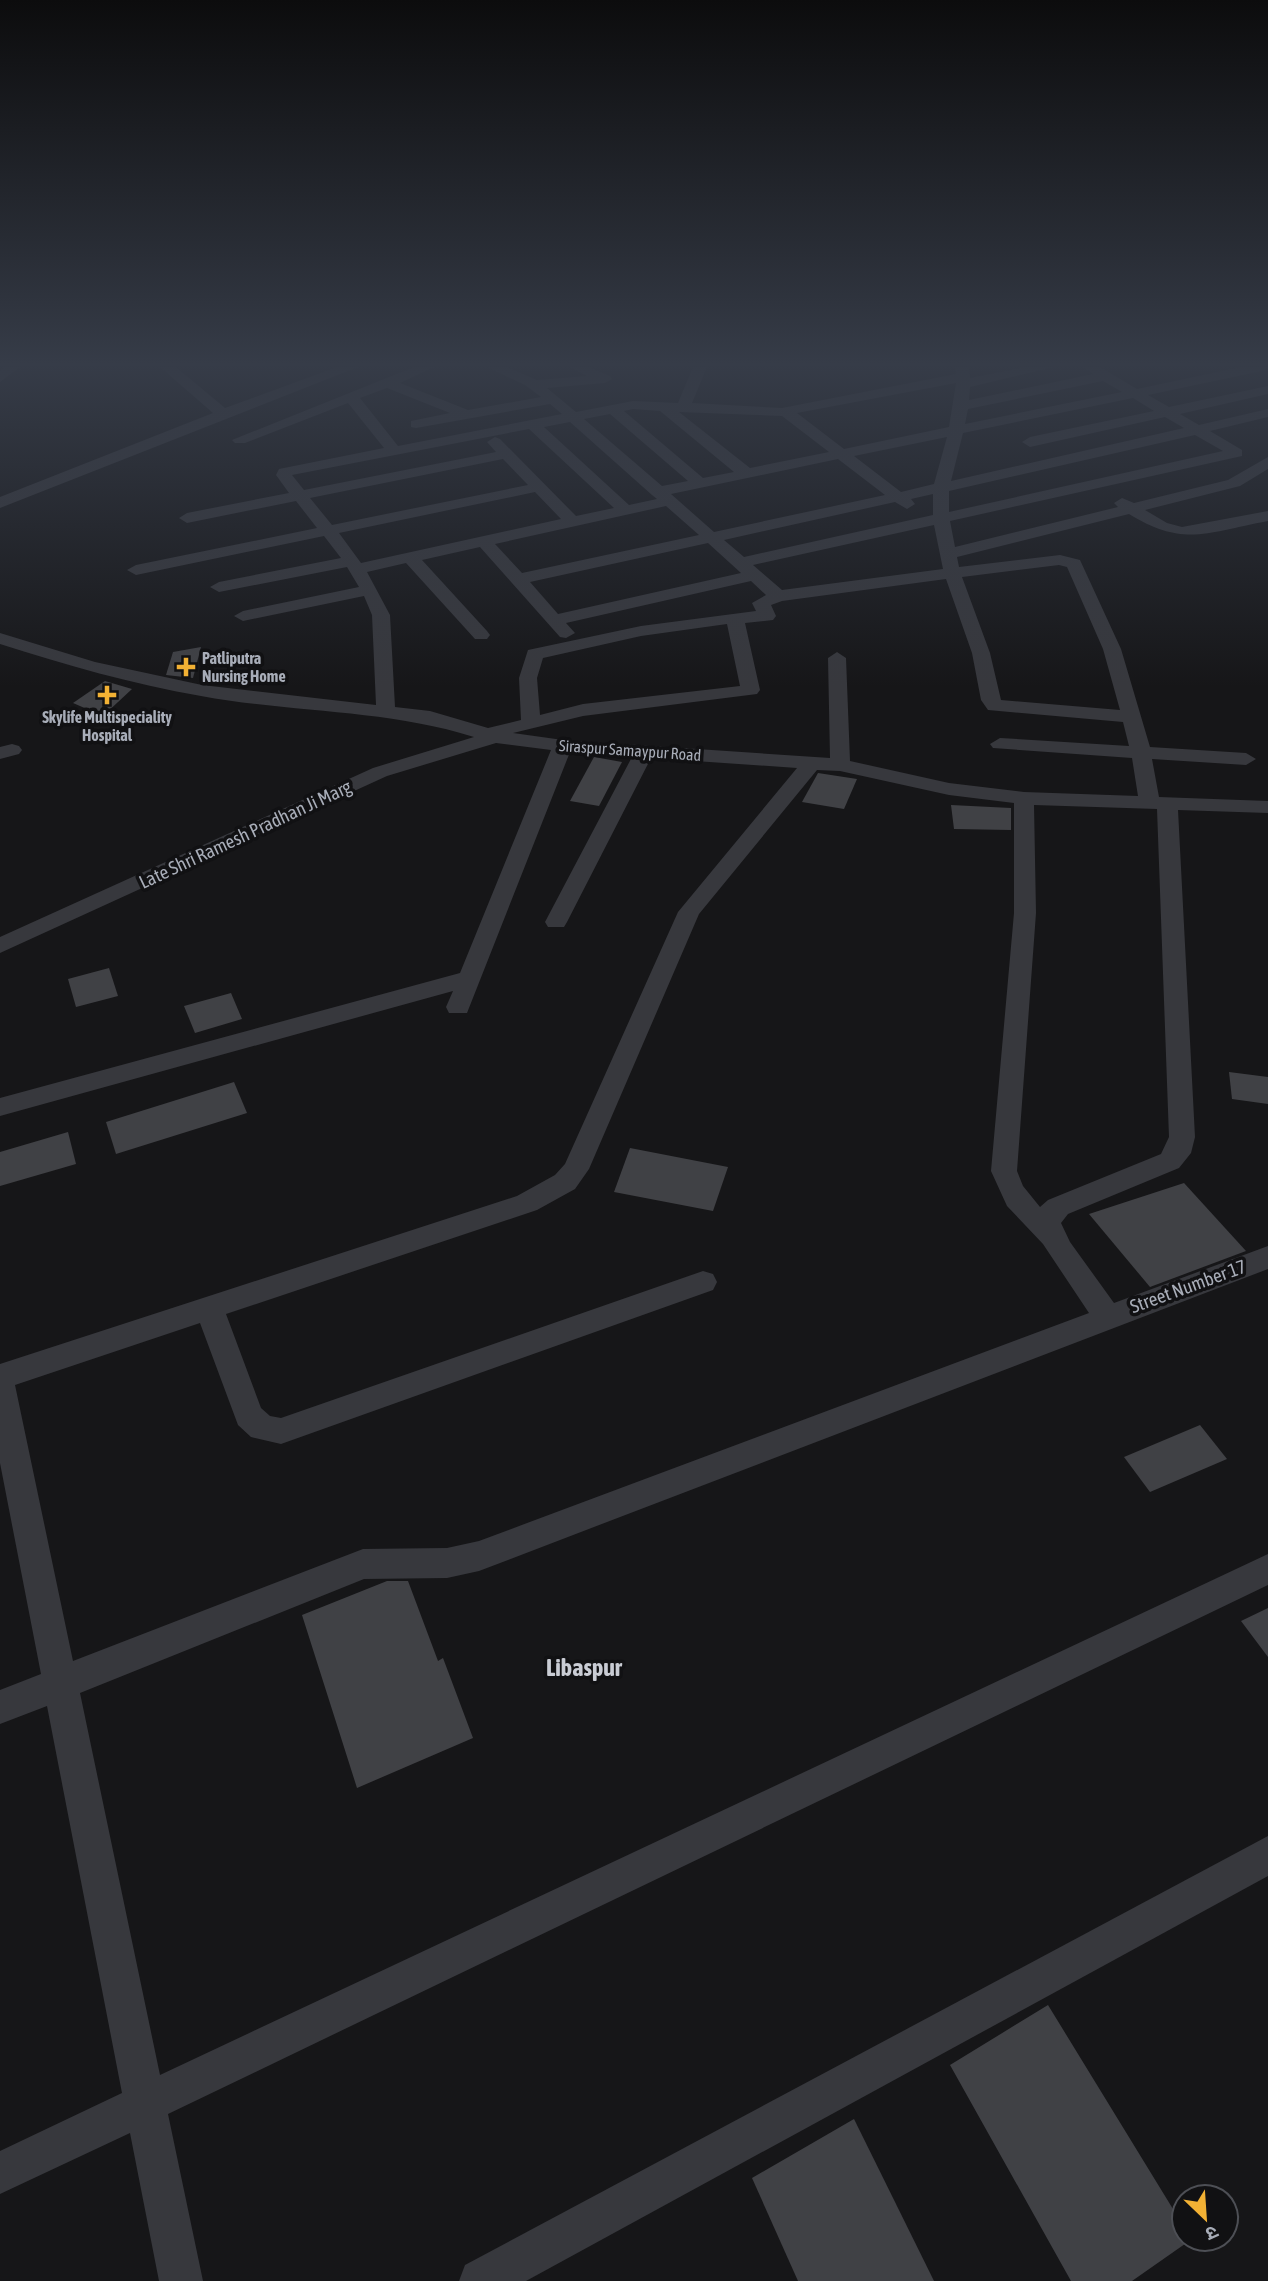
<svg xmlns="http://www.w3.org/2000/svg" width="1268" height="2281" viewBox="0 0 1268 2281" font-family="'Asap Condensed','Noto Sans Devanagari',sans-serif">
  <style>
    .building { fill: #404145 }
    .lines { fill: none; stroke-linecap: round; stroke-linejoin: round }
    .minor { fill: #37383d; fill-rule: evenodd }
    .poi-dot { fill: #f2b134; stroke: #111113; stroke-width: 2.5 }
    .labels { text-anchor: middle; stroke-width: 7; stroke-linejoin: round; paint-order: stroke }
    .far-poi-label { font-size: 16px; font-weight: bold; fill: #a8adb8; stroke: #111113; text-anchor: start }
    .far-street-label { font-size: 16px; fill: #a8adb8; stroke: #111113 }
    .street-label { font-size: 19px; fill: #a8adb8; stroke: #111113 }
    .near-neighbourhood-label { font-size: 24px; font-weight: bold; fill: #c9ccd4; stroke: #111113 }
  </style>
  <rect width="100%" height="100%" fill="#161618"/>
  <g class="building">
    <polygon points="201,647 193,678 166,675 173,652"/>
    <polygon points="105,681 132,689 103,716 73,703"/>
    <polygon points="594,757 622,762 599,806 570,801"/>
    <polygon points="818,773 857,779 844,809 802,802"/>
    <polygon points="951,805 1011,808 1011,830 954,829"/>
    <polygon points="109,968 118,996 76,1007 68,979"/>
    <polygon points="231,993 242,1019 195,1033 184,1006"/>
    <polygon points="1229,1072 1268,1077 1268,1104 1232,1099"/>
    <polygon points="234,1082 247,1113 116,1154 106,1122"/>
    <polygon points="68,1132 76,1164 0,1186 0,1152"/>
    <polygon points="630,1148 728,1167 713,1211 614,1192"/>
    <polygon points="1184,1183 1246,1251 1150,1287 1089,1214"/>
    <polygon points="1200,1425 1227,1459 1150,1492 1124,1457"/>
    <polygon points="387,1581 408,1581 438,1661 443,1658 473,1738 357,1788 302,1615"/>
    <polygon points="1268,1608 1268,1657 1241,1621"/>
    <polygon points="1048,2005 1184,2227 1184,2239 1192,2239 1132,2281 1071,2281 950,2065"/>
    <polygon points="854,2119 934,2281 798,2281 752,2178"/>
  </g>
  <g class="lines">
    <g class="minor">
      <polygon points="4,367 20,367 0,382 0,371"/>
      <polygon points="160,367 176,367 225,408 337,367 358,367 0,508 0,497 213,413"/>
      <path d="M414,367H434L400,383L468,410L541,397L525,385L487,367H507L537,380L587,376L570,367H589L610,376L612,379L605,383L547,388L576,412L633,401L678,403L693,367H707L692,403L782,408L956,374L955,367H969L970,378L1025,367H1054L970,387L969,400L1093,374L1083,367H1100L1137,389L1241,367H1268L1262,371L1148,395L1169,407L1268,386V394L1180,414L1199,425L1268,409V417L1210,431L1242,450V456L950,521L955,547L1118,507L1114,503L1122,498L1134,503L1228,480L1268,457V469L1240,486L1145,510L1167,523L1182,527L1268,511V521C1208,532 1184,548 1129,514L957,557L959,567L1060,555L1080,560L1121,649L1150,747L1246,753L1256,759L1246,765L1152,759L1159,797L1268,801V813L1178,810L1195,1137L1191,1153L1179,1168L1068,1214L1061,1223L1070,1242L1114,1303L1268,1246V1269L479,1571L447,1578L364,1579L80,1693L160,2075L1268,1554V1585L168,2114L203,2281H159L130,2133L0,2194V2151L122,2093L47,1706L0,1724V1690L41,1674L0,1463V1364L517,1196L555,1175L565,1164L678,912L797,768L651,758L567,922L564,927H548L545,922L632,757L570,752L467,1013H449L446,1007L453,991L0,1116V1098L460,973L551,750L496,743L387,776L0,953V937L373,768L474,737C384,709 293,713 201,696C132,684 66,665 0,644V633L95,662L202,685L376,705L372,615L364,596L243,621L234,616L243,611L359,587L347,567L219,592L210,587L219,582L341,558L324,536L136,575L127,570L136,565L317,528L296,501L187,523L179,518L187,513L289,493L276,475L279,469L384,448L348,403L245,443H235L232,440ZM1103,381L1122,392L965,424L968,409ZM956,383L949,427L844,449L797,413ZM387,388L450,413L411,421V427L416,428L550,404L562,414L398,446L360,398ZM1133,398L1154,411L1030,437L1022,442L1030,447L1165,417L1184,428L951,481L963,433ZM633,409L660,411L734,472L703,478L624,411ZM679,412L782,416L829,452L750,468ZM610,414L688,481L662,486L584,419ZM570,422L652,495L657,499L629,505L544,427ZM529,429L614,508L576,516L500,439L495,437L487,442L496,452L304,490L292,475ZM1195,435L1223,451L949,512V491ZM947,437L934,484L901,492L854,456ZM503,459L528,485L332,525L310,498ZM838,459L885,495L714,532L671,494ZM535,492L561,519L361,563L339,533ZM933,494V515L744,557L724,540L895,502L907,509L915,504L911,499ZM666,506L699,535L522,573L495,544ZM934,525L943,569L782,590L753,565ZM708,543L741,573L558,614L530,582ZM480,547L560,637L566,638L575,633L566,623L751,581L766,595L752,603L756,611L641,626L528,650L519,678L521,720L488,728L430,711L395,707L390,615L367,572L406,563L475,639H487L490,635L487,631L422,560ZM1059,565L1067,567L1103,649L1120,710L1001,700L990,653L962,577ZM946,579L972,653L981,700L988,710L1123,722L1129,746L1000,738L990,744L993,748L1132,758L1138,796L1024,792L949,783L850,761L846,658L837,652L828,658L830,758L563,740L513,733L583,716L757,694L760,690L745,623L773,620L776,616L771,605L782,601ZM727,624L740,686L583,704L540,715L537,678L543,658L641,636ZM817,770L840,771L949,795L1014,803V913L991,1171L1007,1206L1043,1244L1089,1313L479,1541L447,1548L363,1549L73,1661L15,1385L200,1323L238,1425L251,1437L281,1444L713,1290L717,1282L713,1274L703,1271L281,1418L270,1416L261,1408L226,1314L537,1210L575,1189L589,1169L699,914ZM1034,805L1157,809L1169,1137L1161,1154L1048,1200L1040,1207L1023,1186L1017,1171L1036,913Z"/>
      <polygon points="12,744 19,746 22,750 19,754 0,759 0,747"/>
      <polygon points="1268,1836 1268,1876 526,2281 459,2281 465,2265"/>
    </g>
  </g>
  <linearGradient id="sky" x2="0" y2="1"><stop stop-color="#0c0c0d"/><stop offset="0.53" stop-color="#363c48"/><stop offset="1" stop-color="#363c48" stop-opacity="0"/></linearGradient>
  <rect width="1268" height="687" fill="url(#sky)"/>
  <g class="poi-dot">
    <path d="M182.5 656.5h7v7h7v7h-7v7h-7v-7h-7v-7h7z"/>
    <path d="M103.5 684.5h7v7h7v7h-7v7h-7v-7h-7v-7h7z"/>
  </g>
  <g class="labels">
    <g class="far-poi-label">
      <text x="202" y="664">Patliputra<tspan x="202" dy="18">Nursing Home</tspan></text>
      <text x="107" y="723" text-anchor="middle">Skylife Multispeciality<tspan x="107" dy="18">Hospital</tspan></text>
    </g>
    <g class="far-street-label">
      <text transform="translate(630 750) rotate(4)" y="6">Siraspur Samaypur Road</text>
    </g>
    <g class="street-label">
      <text transform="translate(245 834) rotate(-25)" y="7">Late Shri Ramesh Pradhan Ji Marg</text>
      <text transform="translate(1188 1286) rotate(-20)" y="7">Street Number 17</text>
    </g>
    <g class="near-neighbourhood-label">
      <text x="584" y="1676">Libaspur</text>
    </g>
  </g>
  <g transform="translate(1205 2218) rotate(155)"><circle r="33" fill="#111113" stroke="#4d4f55" stroke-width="2"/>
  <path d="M0-5L12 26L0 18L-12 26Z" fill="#f2b134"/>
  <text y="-10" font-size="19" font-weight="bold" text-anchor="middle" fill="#a8adb8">उ</text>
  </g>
</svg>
